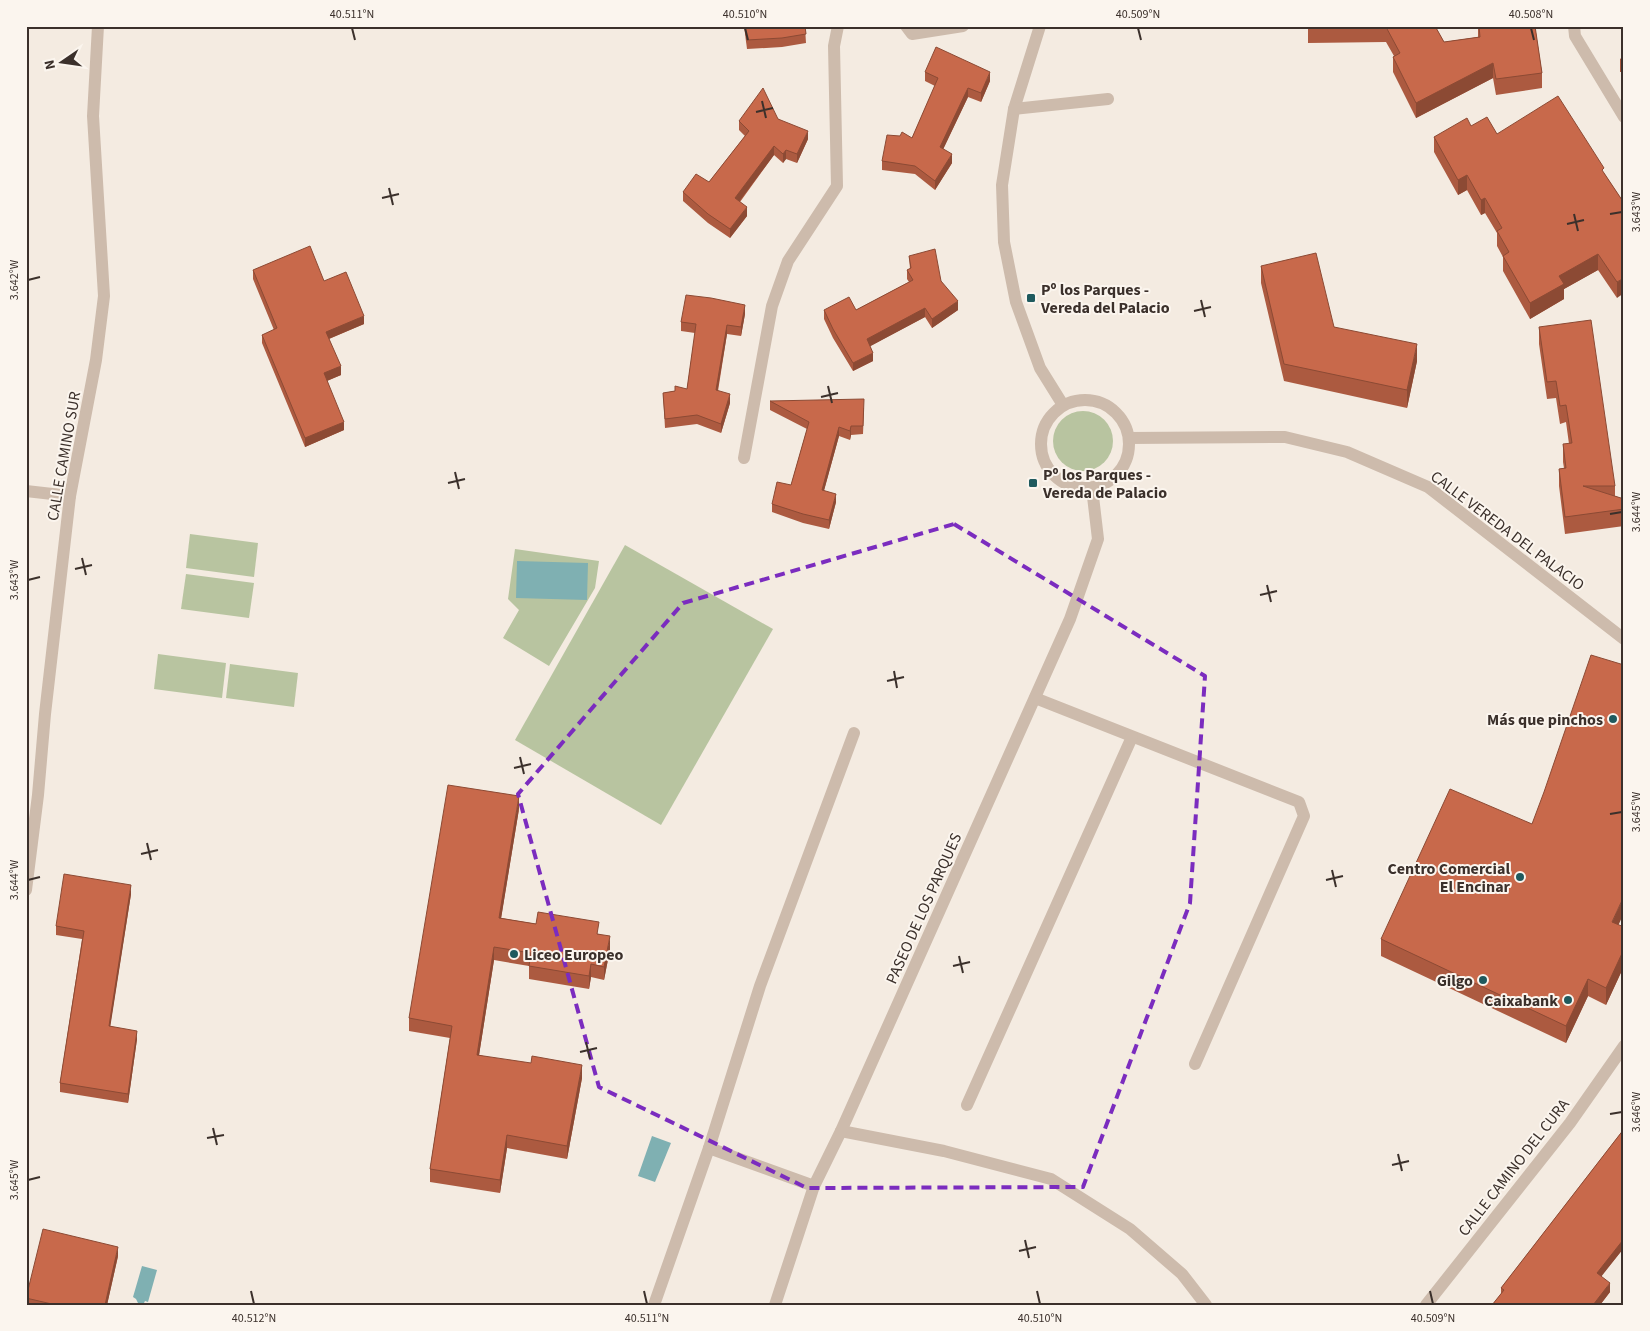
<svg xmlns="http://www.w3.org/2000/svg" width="1650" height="1331" viewBox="0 0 1650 1331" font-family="'Source Sans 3',sans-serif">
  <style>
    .green { fill: #b8c4a0 }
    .water { fill: #7fb0b2 }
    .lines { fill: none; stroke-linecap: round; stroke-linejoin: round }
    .street { stroke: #cdbbac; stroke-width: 12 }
    .wall { fill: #ac5a40 }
    .shaded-wall { fill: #8c4a34 }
    .building { fill: #c8694b; stroke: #8c4a34 }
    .marked { fill: none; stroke: #7b2cbf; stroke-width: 4; stroke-dasharray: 10 6; stroke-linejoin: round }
    .ticks { fill: none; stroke: #3b302b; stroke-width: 2 }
    .poi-dot { fill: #1f5a5e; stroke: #fbf5ee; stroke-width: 2 }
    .labels { text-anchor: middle; stroke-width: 4; stroke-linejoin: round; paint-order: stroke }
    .poi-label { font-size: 16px; font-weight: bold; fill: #3b302b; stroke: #fbf5ee; text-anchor: end }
    .street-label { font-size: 16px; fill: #3b302b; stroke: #fbf5ee }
    .neatline { fill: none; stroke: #3b302b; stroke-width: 2 }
    .ticks-label { font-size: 12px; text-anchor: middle; fill: #3b302b }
  </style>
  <rect width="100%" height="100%" fill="#f4ebe1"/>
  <g class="green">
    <circle cx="1083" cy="441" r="30"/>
    <polygon points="190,534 258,543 254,577 186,568"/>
    <polygon points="625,545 773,629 661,825 515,740"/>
    <polygon points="515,549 599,561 595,588 549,666 503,638 519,610 508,599"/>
    <polygon points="186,574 254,583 249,618 181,609"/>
    <polygon points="158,654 226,663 222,698 154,689"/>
    <polygon points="230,664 298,673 294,707 226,698"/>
  </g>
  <g class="water">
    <polygon points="517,561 588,563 587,600 516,598"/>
    <polygon points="652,1136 671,1143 655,1182 638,1176"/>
    <polygon points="142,1266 157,1270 148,1302 145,1301 143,1305 139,1305 136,1299 133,1297"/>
  </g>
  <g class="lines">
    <g class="street">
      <polyline points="906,26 912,34 963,26"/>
      <polyline points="1040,26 1014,109 1002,185 1004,242 1016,302 1040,368 1063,405"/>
      <polyline points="1574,26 1575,36 1624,117"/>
      <polyline points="1014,109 1108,99"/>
      <circle cx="1085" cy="444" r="44"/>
      <polyline points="1129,438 1285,437 1347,452 1428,487 1624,639"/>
      <polyline points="744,458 772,306 788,261 837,186 834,46 838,26"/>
      <polyline points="26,491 70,496"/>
      <polyline points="1035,698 1299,802 1304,816 1195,1064"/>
      <polyline points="26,890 38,795 45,714 70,496 96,360 104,296 93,116 98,26"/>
      <polyline points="967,1105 1132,737"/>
      <polyline points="841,1131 944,1151 1051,1179 1130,1229 1182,1274 1206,1305"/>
      <polyline points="709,1148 814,1186"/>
      <polyline points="654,1305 709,1148 760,986 854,733"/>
      <polyline points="775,1305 814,1186 841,1131 1070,619 1098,539 1092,488"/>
      <polyline points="1426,1305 1570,1123 1624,1046"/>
    </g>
  </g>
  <g class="wall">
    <polygon points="744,26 805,26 806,43 782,47 747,49"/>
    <polygon points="1308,26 1435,26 1444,42 1478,37 1478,26 1535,26 1542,73 1542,88 1496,95 1493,78 1416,118 1393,72 1393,57 1394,56 1386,42 1308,43"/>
    <polygon points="1624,56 1624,72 1620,72 1620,59"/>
    <polygon points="925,72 990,81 981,102 968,97 943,149 952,163 935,190 915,174 882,170 882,161 912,138 935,86 925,81"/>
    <polygon points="778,119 808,139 797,163 786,159 783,163 774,155 740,202 747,216 730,238 708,223 683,201 683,192 709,182 745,136 739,130 739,121"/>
    <polygon points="1471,126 1497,134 1604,173 1624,203 1617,298 1598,270 1564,289 1564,299 1530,319 1503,271 1503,257 1497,246 1497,233 1485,213 1481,215 1467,190 1458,195 1434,152 1434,137"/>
    <polygon points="909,256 941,281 958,310 932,328 925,317 870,346 873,361 853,371 833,338 824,319 824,310 856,310 909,282 907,279 907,270 910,269"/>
    <polygon points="1261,266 1334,327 1417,361 1407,408 1284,381 1261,283"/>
    <polygon points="253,270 324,281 364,324 329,339 341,375 327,381 344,430 305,447 262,343 262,335 274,330 253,279"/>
    <polygon points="745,314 741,336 727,334 718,391 730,403 721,433 697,424 665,428 663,393 687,389 695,333 681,331 681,322"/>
    <polygon points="1539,327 1615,486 1615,496 1624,499 1624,526 1565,534 1559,486 1559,469 1564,468 1563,462 1563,444 1569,444 1566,422 1560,424 1556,398 1547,399 1539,344"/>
    <polygon points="770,401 864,408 863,434 851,435 850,440 839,436 824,490 836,502 829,529 803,523 772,512 772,504 791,485 807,429 770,410"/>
    <polygon points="519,809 501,918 599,934 610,949 604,980 591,977 589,989 529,979 529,966 494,960 479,1055 582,1078 567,1159 507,1148 500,1193 430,1182 430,1169 450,1038 409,1031 409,1018"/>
    <polygon points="131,894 110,1026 137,1039 128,1103 60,1092 60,1083 82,939 56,935 56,926"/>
    <polygon points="1618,925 1624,927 1624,966 1606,1005 1588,996 1566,1043 1381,956 1381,939"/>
    <polygon points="1624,1129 1624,1249 1623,1249 1601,1276 1610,1292 1600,1305 1492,1305 1501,1294 1501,1288"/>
    <polygon points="118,1256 107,1305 26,1305 26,1298"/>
  </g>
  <g class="shaded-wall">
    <polygon points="1493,63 1493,78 1416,118 1416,103"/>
    <polygon points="990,72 990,81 981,102 981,93"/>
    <polygon points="968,88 968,97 940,156 940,147"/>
    <polygon points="808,131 808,139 797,163 797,154"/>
    <polygon points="774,146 774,155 735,207 735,198"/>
    <polygon points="786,150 786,159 783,163 783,154"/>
    <polygon points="952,154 952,163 935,190 935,181"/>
    <polygon points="1467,175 1467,190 1458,195 1458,180"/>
    <polygon points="1485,198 1485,213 1481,215 1481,200"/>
    <polygon points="747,207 747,216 730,238 730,229"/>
    <polygon points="1598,254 1598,270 1564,289 1564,299 1530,319 1530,303 1559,276"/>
    <polygon points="1624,278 1624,293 1617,298 1617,282"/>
    <polygon points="958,301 958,310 932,328 932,319"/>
    <polygon points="745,305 745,314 741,336 741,327"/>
    <polygon points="925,308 925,317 867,348 867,339"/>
    <polygon points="364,316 364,324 326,340 326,332"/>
    <polygon points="727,325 727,334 716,399 716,390"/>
    <polygon points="1417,344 1417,361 1407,408 1407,390"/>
    <polygon points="873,353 873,361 853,371 853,363"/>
    <polygon points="341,366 341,375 324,382 324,373"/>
    <polygon points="730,394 730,403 721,433 721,424"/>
    <polygon points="344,422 344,430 305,447 305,438"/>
    <polygon points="851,426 851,435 850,440 850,431"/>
    <polygon points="839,427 839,436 822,498 822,490"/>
    <polygon points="836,494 836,502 829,529 829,520"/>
    <polygon points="519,796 519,809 499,931 499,918"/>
    <polygon points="131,885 131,894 109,1035 109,1026"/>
    <polygon points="1624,896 1624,913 1612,939 1612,922"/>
    <polygon points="610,936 610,949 604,980 604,967"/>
    <polygon points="494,947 494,960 477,1068 477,1055"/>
    <polygon points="1624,949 1624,966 1606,1005 1606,988"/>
    <polygon points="591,964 591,977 589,989 589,976"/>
    <polygon points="1588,979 1588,996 1566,1043 1566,1026"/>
    <polygon points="137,1031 137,1039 128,1103 128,1094"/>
    <polygon points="582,1065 582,1078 567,1159 567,1146"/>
    <polygon points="507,1135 507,1148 500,1193 500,1180"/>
    <polygon points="1623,1240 1623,1249 1597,1282 1597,1273"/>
    <polygon points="118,1247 118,1256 107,1305 105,1305"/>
    <polygon points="1610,1283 1610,1292 1600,1305 1593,1305"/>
  </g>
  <g class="building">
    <polygon points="745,26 805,26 806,34 782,38 747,40"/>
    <polygon points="1308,26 1435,26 1444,42 1480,37 1479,26 1535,26 1542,73 1496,79 1493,63 1416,103 1393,57 1400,53 1386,27 1308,28"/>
    <polygon points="936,47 990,72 981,93 968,88 940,147 952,154 935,181 915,166 882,161 887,135 900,136 902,132 912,138 938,78 925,72"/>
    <polygon points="763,88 778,119 808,131 797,154 786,150 783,154 774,146 735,198 747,207 730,229 708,214 683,192 696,174 709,182 749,131 739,121"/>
    <polygon points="1558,96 1604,168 1602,170 1624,203 1624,278 1617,282 1598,254 1559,276 1564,284 1530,303 1503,256 1509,252 1497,231 1502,228 1485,198 1481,200 1467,175 1458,180 1434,137 1467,118 1471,126 1487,117 1497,134"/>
    <polygon points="310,246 324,281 346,272 364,316 326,332 341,366 324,373 344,422 305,438 262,335 277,328 253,270"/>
    <polygon points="935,249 941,281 958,301 932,319 925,308 867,339 873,353 853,363 833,329 824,310 849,297 856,310 913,280 907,270 911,268 909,256"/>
    <polygon points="1316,253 1334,327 1417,344 1407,390 1284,364 1261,266"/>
    <polygon points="686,295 711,298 745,305 741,327 727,325 716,390 730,394 721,424 697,415 665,419 663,393 675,391 675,386 687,389 696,324 681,322"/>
    <polygon points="1591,320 1615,486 1583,486 1624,499 1624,509 1565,517 1559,469 1566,468 1563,444 1572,443 1566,405 1560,406 1556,381 1547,382 1539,327"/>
    <polygon points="864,399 863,426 851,426 850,431 839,427 822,490 836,494 829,520 803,514 772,504 777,482 791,485 809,422 770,401"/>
    <polygon points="1591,655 1624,665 1624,896 1612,922 1624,927 1624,949 1606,988 1588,979 1566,1026 1381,939 1450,789 1532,824 1544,792"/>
    <polygon points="448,785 519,796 499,918 536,924 538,912 599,922 597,934 610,936 604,967 591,964 589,976 529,966 531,953 494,947 477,1055 531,1063 532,1056 582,1065 567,1146 507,1135 500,1180 430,1169 452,1026 409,1018"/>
    <polygon points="64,874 131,885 109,1026 137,1031 128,1094 60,1083 84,931 56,926"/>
    <polygon points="1624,1129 1624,1240 1623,1240 1597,1273 1610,1283 1593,1305 1492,1305 1504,1290 1501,1288"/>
    <polygon points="43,1229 118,1247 105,1305 56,1305 26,1298"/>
  </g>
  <path class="marked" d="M954,524L1205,676L1190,903L1083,1187L807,1188L599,1087L518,794L683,603Z"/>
  <path class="ticks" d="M352,28L355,40M745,28L748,40M1138,28L1141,40M1531,28L1534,40M762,101L766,118M756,112L773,108M389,188L393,205M382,198L399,194M1574,214L1578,231M1610,214L1622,212M1567,224L1584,220M28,280L40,277M1201,300L1205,317M1194,311L1211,307M828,386L832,403M821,397L838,393M455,472L459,489M448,483L465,479M1610,514L1622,512M82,558L86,575M75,569L92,565M28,580L40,577M1267,585L1271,602M1260,595L1277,591M894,671L897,688M887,681L904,677M520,757L524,774M514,768L531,764M1610,814L1622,812M147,843L151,860M141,854L158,850M1332,870L1336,887M28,880L40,877M1326,880L1343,876M959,956L963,973M953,966L970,962M586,1042L590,1059M580,1052L597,1048M1610,1114L1622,1112M213,1128L217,1145M207,1138L224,1135M1398,1154L1402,1171M1392,1165L1409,1161M28,1180L40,1177M1025,1240L1029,1258M1019,1251L1036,1247M251,1291L254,1304M644,1291L647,1304M1037,1291L1040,1304M1430,1291L1433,1304"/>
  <g class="poi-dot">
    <rect x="1026" y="293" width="10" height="10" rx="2.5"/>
    <rect x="1028" y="478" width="10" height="10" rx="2.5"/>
    <circle cx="1613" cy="719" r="5"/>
    <circle cx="1520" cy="877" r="5"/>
    <circle cx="514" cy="954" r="5"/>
    <circle cx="1483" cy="980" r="5"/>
    <circle cx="1568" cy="1000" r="5"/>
  </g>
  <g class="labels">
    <g class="poi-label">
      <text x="1041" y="295" text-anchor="start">Pº los Parques -<tspan x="1041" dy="18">Vereda del Palacio</tspan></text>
      <text x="1043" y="480" text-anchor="start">Pº los Parques -<tspan x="1043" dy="18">Vereda de Palacio</tspan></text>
      <text x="1603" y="725">Más que pinchos</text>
      <text x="1510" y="874">Centro Comercial<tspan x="1510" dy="18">El Encinar</tspan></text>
      <text x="524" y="960" text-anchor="start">Liceo Europeo</text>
      <text x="1473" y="986">Gilgo</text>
      <text x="1558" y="1006">Caixabank</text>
    </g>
    <g class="street-label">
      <text transform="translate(63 456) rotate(-80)" y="6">CALLE CAMINO SUR</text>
      <text transform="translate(1508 530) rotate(37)" y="6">CALLE VEREDA DEL PALACIO</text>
      <text transform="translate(923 908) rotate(-66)" y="6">PASEO DE LOS PARQUES</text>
      <text transform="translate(1513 1167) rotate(-52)" y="6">CALLE CAMINO DEL CURA</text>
    </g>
  </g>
  <rect width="1650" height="1331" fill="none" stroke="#fbf5ee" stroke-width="55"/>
  <g transform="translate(62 62) rotate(257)" stroke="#fbf5ee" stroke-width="4" paint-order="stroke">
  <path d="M0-4L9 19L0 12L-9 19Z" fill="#3b302b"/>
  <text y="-8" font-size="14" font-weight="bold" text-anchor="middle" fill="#3b302b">N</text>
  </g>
  <rect x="28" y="28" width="1594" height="1276" class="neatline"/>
  <g class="ticks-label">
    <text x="352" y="18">40.511°N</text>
    <text x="745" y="18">40.510°N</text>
    <text x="1138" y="18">40.509°N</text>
    <text x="1531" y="18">40.508°N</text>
    <text transform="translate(1636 212) rotate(-90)" y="4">3.643°W</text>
    <text transform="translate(14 280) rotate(-90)" y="4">3.642°W</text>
    <text transform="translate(1636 512) rotate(-90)" y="4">3.644°W</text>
    <text transform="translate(14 580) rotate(-90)" y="4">3.643°W</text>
    <text transform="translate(1636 812) rotate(-90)" y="4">3.645°W</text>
    <text transform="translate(14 880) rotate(-90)" y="4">3.644°W</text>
    <text transform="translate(1636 1112) rotate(-90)" y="4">3.646°W</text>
    <text transform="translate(14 1180) rotate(-90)" y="4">3.645°W</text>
    <text x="254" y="1322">40.512°N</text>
    <text x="647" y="1322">40.511°N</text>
    <text x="1040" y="1322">40.510°N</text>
    <text x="1433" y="1322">40.509°N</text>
  </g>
</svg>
